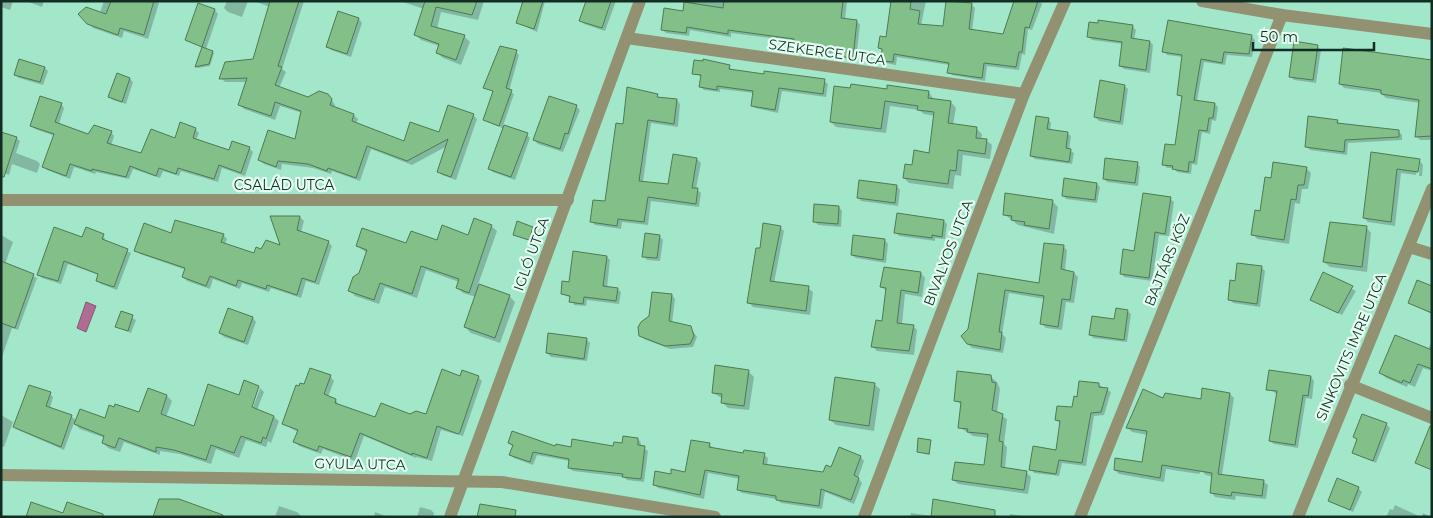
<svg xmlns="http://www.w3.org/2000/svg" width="1433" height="518" viewBox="0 0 1433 518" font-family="Montserrat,sans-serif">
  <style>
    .water { fill: #b16c92; stroke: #815971 }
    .shadow { fill: #0003 }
    .building { fill: #83bf88; stroke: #4e7a52 }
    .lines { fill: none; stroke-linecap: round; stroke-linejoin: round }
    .minor { stroke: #929272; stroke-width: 12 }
    .labels { text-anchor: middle; stroke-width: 4.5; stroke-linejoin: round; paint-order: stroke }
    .street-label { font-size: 14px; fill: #122d23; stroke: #e4fef2 }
  </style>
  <rect width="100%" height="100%" fill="#a3e7cb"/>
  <polygon class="water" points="86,302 96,306 86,332 77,328"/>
  <g class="shadow">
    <polygon points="1,1 13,1 10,10 1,7"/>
    <polygon points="26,1 44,1 42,7"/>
    <polygon points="104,1 157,1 159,3 148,39 124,31 122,38 93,28 80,14 98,19"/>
    <polygon points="227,1 248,1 242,17 228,12 224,8"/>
    <polygon points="254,1 304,1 282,69 286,72 279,88 309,98 332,100 335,105 334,108 354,115 358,119 356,124 404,142 440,133 473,115 477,119 456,180 442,175 438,171 447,146 412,165 371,149 360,181 332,171 331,174 313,168 282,164 281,170 264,164 259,160 296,140 302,113 280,106 275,120 244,109 240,105 247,82 225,82 221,78 254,60 270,7"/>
    <polygon points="400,1 484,1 478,20 441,12 437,29 464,36 470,42 461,65 443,58 437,53 439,46 421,40 415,34 424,9"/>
    <polygon points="522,1 545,1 537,32 518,23"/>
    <polygon points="587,1 616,1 605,31 584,24 581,20"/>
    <polygon points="686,1 847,1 845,20 857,21 860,25 856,60 842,58 839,54 797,49 794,45 795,41 731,33 731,37 690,30 689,36 666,33 663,30 684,12"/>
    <polygon points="888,1 926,1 921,25 944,28 947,1 972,5 975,8 972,31 1004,35 1016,1 1039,1 1042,4 1032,30 1028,29 1025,55 1022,54 1019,70 987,66 985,81 952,75 949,72 950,65 897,57 896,65 885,63 882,60 883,51 880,48 887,38 891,5"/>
    <polygon points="215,10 218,14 206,49 214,53 210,66 197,68 203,48 186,40"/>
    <polygon points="339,12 359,19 362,23 351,57 331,50 327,46"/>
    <polygon points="1099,24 1132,26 1136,30 1134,40 1150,42 1153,45 1150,73 1124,69 1120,66 1123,44 1092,40 1088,36"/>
    <polygon points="1251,36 1255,40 1252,57 1227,55 1225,65 1204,62 1197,101 1215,104 1218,107 1216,121 1212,120 1210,134 1202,132 1197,165 1192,164 1191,174 1177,172 1173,168 1167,168 1163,164 1176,147 1183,98 1178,95 1183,57 1167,55 1164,51"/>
    <polygon points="1317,46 1321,50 1316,83 1294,80 1290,76"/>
    <polygon points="516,52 519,55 509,91 514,94 503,126 527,135 530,138 515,180 493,172 490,169 504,129 484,120 494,92 485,87 494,62 496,63"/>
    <polygon points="20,61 45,68 48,71 43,85 19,78 15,75"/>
    <polygon points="1432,63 1432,140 1420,140 1416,136 1420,103 1386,98 1381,93 1344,88 1340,84"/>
    <polygon points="729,66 732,71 824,81 828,84 826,97 782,91 778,113 755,108 752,105 754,93 720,89 720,92 704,90 701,87 702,77 693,73"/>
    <polygon points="130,79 133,82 126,104 113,100 110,97"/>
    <polygon points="1124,86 1128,89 1123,125 1099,121 1095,117"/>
    <polygon points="851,89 929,92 934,100 951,102 956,108 953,125 977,129 982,134 981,140 986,140 992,145 990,159 963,155 961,176 955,175 953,189 909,183 904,178 913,166 930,154 935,116 924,114 919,110 890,106 886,133 836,127 831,122"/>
    <polygon points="657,95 660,99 677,100 680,104 678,127 651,123 643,182 669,186 697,159 701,163 696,189 701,193 699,207 651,201 648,225 622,222 621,229 595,225 592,222 606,202 624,126"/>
    <polygon points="61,104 64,108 59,124 89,135 111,132 114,136 111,146 141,154 195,129 199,133 196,140 230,151 249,148 253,152 245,176 222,168 218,182 181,171 179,176 163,171 160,178 133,169 129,179 96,172 95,174 74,167 70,179 47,170 44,167 55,136 35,129 31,125"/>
    <polygon points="576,106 580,110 563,152 538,144 534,140"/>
    <polygon points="1048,119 1051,123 1050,131 1067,133 1071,136 1069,150 1074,153 1072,164 1035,159 1031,156"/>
    <polygon points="1337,121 1341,124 1398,131 1402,135 1402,140 1348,143 1347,155 1310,150 1306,146"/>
    <polygon points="16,138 20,141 16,153 37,161 40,164 37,173 12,164 9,175 1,172"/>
    <polygon points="1372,153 1419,160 1423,165 1422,176 1419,176 1420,162 1418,162 1416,175 1401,173 1395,226 1368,222 1364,218"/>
    <polygon points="1137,163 1140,167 1138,186 1107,182 1104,179"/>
    <polygon points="1306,168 1311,173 1308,189 1302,189 1300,204 1295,203 1289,244 1257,239 1253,234 1272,179"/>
    <polygon points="1097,184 1100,187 1097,203 1066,199 1064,196"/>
    <polygon points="897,186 900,190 898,206 861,201 858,197"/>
    <polygon points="1170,199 1174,202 1169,236 1159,235 1152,281 1124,277 1121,273"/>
    <polygon points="1052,201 1058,207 1054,234 1018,225 1004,214"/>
    <polygon points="839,207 842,211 841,227 818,225 814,221"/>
    <polygon points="272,217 300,217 304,221 301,232 328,242 332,246 319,285 306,281 301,298 271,288 269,292 242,283 240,289 213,279 210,289 187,281 183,277 186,270 140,254 136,250 171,234 223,235 227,239 225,244 255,255 262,251 282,247"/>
    <polygon points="944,221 947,224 945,239 935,238 935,241 899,236 896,232"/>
    <polygon points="518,223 534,229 531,241 514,235"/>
    <polygon points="491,226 497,231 478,285 509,296 515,302 500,343 471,333 465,327 476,297 463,293 458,288 459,282 426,270 417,298 385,287 379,304 355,296 349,290 360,274 367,253 357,246 438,242 469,236"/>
    <polygon points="780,227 784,231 774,283 808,288 813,292 810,315 753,307 749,303 761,250"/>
    <polygon points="1366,227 1371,233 1367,272 1330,267 1324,262 1327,241"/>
    <polygon points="1,235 13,242 5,264 37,278 18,330 12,328 2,357"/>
    <polygon points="103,235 106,241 131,253 117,290 101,284 97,280 99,275 68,264 61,284 42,278 39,274 83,238"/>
    <polygon points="660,237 663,240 660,261 647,260 644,256"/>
    <polygon points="885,240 888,244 886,263 856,258 852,255"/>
    <polygon points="1063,246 1067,250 1065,271 1074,273 1078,277 1074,303 1066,302 1062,330 1046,328 1042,324 1045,299 1009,293 1002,334 1006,338 1003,353 972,348 968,344 979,275 1040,284"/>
    <polygon points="607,257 610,260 607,288 617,289 621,292 619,304 587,300 586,306 574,305 571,298 562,294 570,283"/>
    <polygon points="1262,268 1265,271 1260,307 1233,303 1229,299"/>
    <polygon points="921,273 925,278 922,297 905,294 902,324 913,326 917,330 914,355 877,351 873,347 883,322 886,291 882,287"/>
    <polygon points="1324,274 1356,291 1342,315 1312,300"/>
    <polygon points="1432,287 1432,314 1409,303"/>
    <polygon points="672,295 675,299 672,323 691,329 697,337 693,347 670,349 644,339 640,335 651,316"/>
    <polygon points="229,310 253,318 256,322 248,345 224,337 220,333"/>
    <polygon points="1127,311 1131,314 1127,342 1093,338 1090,334"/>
    <polygon points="122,312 136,320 131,333 117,327"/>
    <polygon points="586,339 590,343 587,361 551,357 547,353"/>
    <polygon points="1432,340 1432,371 1423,368 1415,387 1408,384 1407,387 1386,378 1381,373 1428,350"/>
    <polygon points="748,371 754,377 749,410 728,408 722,402 723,399 713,393"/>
    <polygon points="1270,371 1311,377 1314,381 1312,399 1306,398 1298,448 1274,444 1270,441 1277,394 1268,389"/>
    <polygon points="958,372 992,378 997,382 1000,389 997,413 1007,419 1004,444 1007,447 1005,469 1026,472 1031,477 1028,494 958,484 953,480 985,466 989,438 973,436 959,427 962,405 956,401"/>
    <polygon points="330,376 334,381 328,397 336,400 339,406 376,419 410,415 427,416 461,377 478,377 482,381 463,436 441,430 432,461 416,457 416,458 364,436 355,461 323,449 321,454 299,446 295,442 298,432 283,424 305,386"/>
    <polygon points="245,382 260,388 257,388 248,413 251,413 260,388 264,392 257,410 274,417 279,421 271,443 268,441 266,447 246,440 239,458 216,449 211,464 180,454 160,451 160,455 124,442 120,452 108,448 103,443 105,438 80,429 74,423 64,450 18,430 14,427 50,394 53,397 50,408 71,416 77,421 140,414 149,389 167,396 172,401 166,417 195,427 240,397"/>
    <polygon points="874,384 880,389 874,431 836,425 830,420"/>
    <polygon points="1099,385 1111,392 1104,415 1094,416 1086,466 1062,463 1059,476 1034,473 1031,469 1057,451 1061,424 1056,420 1073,409 1078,398"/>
    <polygon points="1203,390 1230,394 1234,398 1222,475 1263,481 1268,485 1266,499 1236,496 1235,500 1215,497 1211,492 1213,477 1206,475 1201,471 1199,474 1166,469 1164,482 1119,474 1115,470 1143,463 1148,435 1132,432 1128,428 1163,400 1202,400"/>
    <polygon points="1,415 13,422 4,447 1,446"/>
    <polygon points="1386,424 1390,428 1376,463 1353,452 1358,441 1354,437"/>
    <polygon points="638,439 641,443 641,447 648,451 644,482 627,480 624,477 573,471 569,468 570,461 537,455 533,465 514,458 511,455 513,447 509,443 572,448 614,447"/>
    <polygon points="930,441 930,455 918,452"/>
    <polygon points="709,444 714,449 744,454 764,455 768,458 767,466 824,474 861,457 864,461 858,478 862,483 854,504 825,492 822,509 781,503 776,499 742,493 738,490 740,479 708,473 704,499 658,488 654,484 672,475 686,473"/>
    <polygon points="1358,488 1362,492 1353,512 1330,501"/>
    <polygon points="1395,505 1421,517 1386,517 1390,509 1393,510"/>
    <polygon points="279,506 297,512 302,517 275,517"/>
    <polygon points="420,507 431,510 434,513 433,517 417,517"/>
    <polygon points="375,512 388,517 374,517"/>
    <polygon points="911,513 932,516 973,517 910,517"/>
    <polygon points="1423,513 1431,517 1422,517"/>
    <polygon points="1010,514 1028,517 1010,517"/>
  </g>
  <g class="building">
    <polygon points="111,1 154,1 144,35 120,28 118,35 87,24 78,14 86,7 106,14"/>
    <polygon points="270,1 299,1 278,66 282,67 275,85 308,97 319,91 328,94 332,99 330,105 354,114 352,121 404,141 410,122 439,132 448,105 474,114 451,177 437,172 448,139 407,161 367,146 356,178 328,168 327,171 308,164 278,161 276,167 258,160 268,130 295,139 301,111 275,102 271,116 238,105 247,78 219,79 225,62 253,59"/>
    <polygon points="425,1 477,1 472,15 436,7 431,26 465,35 456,60 436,53 439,44 414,35"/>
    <polygon points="523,1 543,1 534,29 516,23"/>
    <polygon points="586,1 611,1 602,28 579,21"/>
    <polygon points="724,1 843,1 841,18 857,20 853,58 837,56 838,51 793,46 794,39 728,30 728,34 687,27 686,33 661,30 664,8 683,11 684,2 723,8"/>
    <polygon points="891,1 911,1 910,9 920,11 918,24 943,26 946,1 972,3 969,29 1003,34 1014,1 1038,1 1029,28 1025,27 1022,52 1019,52 1016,67 984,63 982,78 947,73 949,63 894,54 893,62 881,61 882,49 878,48 880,36 886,37"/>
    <polygon points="198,3 215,9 202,47 185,40"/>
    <polygon points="338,11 359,18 347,54 326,47"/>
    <polygon points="1098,20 1133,25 1131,38 1150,41 1146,70 1119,66 1122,42 1087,37 1089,22 1098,23"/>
    <polygon points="1168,20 1252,35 1249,54 1224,52 1222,63 1201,59 1194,100 1215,103 1213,118 1209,118 1207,131 1199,130 1194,162 1189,162 1188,172 1172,169 1173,166 1162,165 1165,144 1175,145 1182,96 1177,95 1182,55 1162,52"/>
    <polygon points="1294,41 1318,45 1313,80 1289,77"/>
    <polygon points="500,46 517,50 506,88 512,90 499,126 483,120 493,91 483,88"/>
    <polygon points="202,47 213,51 209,64 195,67"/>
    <polygon points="1343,48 1432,60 1432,136 1415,137 1419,100 1381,94 1381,90 1339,84"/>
    <polygon points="19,59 45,67 40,82 14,75"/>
    <polygon points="703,59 730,65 729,69 764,74 764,71 825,79 823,94 779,88 775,110 751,106 753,91 717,86 717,90 699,87 701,75 692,74 694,60 703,61"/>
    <polygon points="117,73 130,78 122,102 108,97"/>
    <polygon points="1100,80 1125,85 1120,122 1094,117"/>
    <polygon points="851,84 887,89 887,85 929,91 928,98 951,101 948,123 977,127 976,138 987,139 985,154 958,150 956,171 950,170 948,184 903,178 905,164 912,165 914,150 929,153 934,112 917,110 918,106 885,101 881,129 830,122 834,86 850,88"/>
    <polygon points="627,87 658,94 657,97 677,99 674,124 648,120 639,181 668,184 673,154 697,158 692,188 698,188 696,204 648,197 644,222 618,219 617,226 590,222 593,200 605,201 616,123 623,124"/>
    <polygon points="40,96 62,103 55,122 88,134 94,125 112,131 107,143 141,153 151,129 175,138 180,122 196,128 193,138 229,150 232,141 250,147 241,173 219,165 214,179 178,168 176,174 159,168 156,176 130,166 126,177 92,169 92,171 70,164 66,176 42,167 54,134 30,126"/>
    <polygon points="549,96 577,105 568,134 565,133 560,149 533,140"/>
    <polygon points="1036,116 1049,118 1047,129 1068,132 1066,148 1071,149 1069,162 1030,156"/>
    <polygon points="1308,116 1338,120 1337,123 1399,130 1399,137 1345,140 1344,152 1305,147"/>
    <polygon points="504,125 528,133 511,177 488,169"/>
    <polygon points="1,132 17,137 4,177 1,177"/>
    <polygon points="1371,152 1420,159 1418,172 1397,169 1391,222 1363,218"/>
    <polygon points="1105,158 1138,162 1135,183 1103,179"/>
    <polygon points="1273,162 1307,167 1304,185 1298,185 1296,200 1291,199 1284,240 1251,235 1255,210 1260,211 1265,177 1271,178"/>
    <polygon points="1064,178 1097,183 1095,200 1062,196"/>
    <polygon points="859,180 897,185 895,203 857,198"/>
    <polygon points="1005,193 1053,200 1049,229 1024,225 1025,222 1011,220 1012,216 1003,215"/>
    <polygon points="1143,193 1171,197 1165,234 1155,232 1149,278 1120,274 1123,249 1134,251"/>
    <polygon points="814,204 839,206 838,224 813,222"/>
    <polygon points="897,213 944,220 942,237 932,235 932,238 894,233"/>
    <polygon points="270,216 300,216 297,230 329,241 315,282 302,278 297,295 267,285 266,289 238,280 236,286 210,276 206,286 182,277 185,268 134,251 144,223 171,233 175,220 224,234 221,242 254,253 256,247 261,249 266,240 280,245"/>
    <polygon points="474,218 492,225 469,293 456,288 459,279 421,266 412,294 380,283 374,300 348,291 353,277 359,273 367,250 356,246 362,228 406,243 411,231 437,240 442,225 468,235"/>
    <polygon points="517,221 533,227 529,240 513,235"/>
    <polygon points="1330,222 1367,226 1362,267 1323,262"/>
    <polygon points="763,223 781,226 770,281 809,286 806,311 747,303 756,248 760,248"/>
    <polygon points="54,227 82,237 86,227 104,234 102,239 128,249 114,287 96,281 98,274 64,261 58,281 37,275"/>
    <polygon points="645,233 660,235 657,258 642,257"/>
    <polygon points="853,235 885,239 883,260 851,255"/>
    <polygon points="1044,243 1064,245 1061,269 1074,272 1070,300 1062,299 1058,327 1040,324 1044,296 1005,290 999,332 1002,332 1000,350 967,344 961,336 968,329 978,273 1039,283"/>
    <polygon points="573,251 607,256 603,286 618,288 616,301 584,297 583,304 569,302 570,296 561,294 562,281 569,282"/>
    <polygon points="1,261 34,274 15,328 1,323"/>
    <polygon points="1237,263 1262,266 1257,304 1228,300 1230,280 1235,281"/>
    <polygon points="884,267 921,272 918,293 901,290 897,323 914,325 909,351 871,347 876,320 882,321 886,288 880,287"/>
    <polygon points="1323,272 1353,286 1338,313 1310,300"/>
    <polygon points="1417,280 1432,286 1432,313 1408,303"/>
    <polygon points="479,284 510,295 495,338 464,327"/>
    <polygon points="652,292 672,294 669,321 691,326 694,336 690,344 665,346 639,336 638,327 641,322 649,316"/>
    <polygon points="228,308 253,317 244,342 219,333"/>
    <polygon points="1116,308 1128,310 1124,340 1089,335 1092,316 1114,319"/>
    <polygon points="121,311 133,315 128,331 115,327"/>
    <polygon points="548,333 587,338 584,359 546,353"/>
    <polygon points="1395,335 1432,350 1432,369 1418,364 1410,383 1403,380 1402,383 1379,373"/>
    <polygon points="715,365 749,370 744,406 721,403 722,394 712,393"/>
    <polygon points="310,368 331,375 324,394 336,399 335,403 375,417 381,403 410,414 416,411 426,414 442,369 460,376 462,370 479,376 460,432 458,434 437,426 427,458 412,453 412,455 360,433 351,457 319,446 317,451 293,442 298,430 282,424 296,385 299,386 300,383 304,384"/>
    <polygon points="1269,370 1311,376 1308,396 1303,395 1295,445 1269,441 1277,391 1266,390"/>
    <polygon points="957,371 991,375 992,382 996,383 992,410 1003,414 999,441 1003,442 1001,467 1027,471 1024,490 952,480 955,462 984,465 988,434 967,432 968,429 958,428 961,402 954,401"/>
    <polygon points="835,377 875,383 869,426 829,420"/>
    <polygon points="244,380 259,386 252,407 274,416 266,439 263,437 261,443 241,436 234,453 211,445 206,460 174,450 156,447 156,452 119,438 115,448 102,443 104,436 74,424 80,409 105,418 109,405 114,407 115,404 139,412 148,388 167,395 161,414 194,426 208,384 239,395"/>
    <polygon points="1079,381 1099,383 1099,387 1108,388 1101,412 1091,413 1082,463 1059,460 1056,474 1029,470 1033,446 1056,450 1060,421 1055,420 1057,406 1072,407 1074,396 1077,397"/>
    <polygon points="29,385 51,392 46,406 72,415 61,447 13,427"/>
    <polygon points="1202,388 1230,393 1218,474 1264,480 1262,496 1232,492 1231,496 1210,493 1212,473 1162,465 1160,478 1114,470 1115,458 1142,462 1147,431 1126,428 1143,389 1163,398 1165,393 1201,399"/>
    <polygon points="1362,414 1387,423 1373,461 1352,453 1357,439 1353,437"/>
    <polygon points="1430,426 1432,426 1432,470 1415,463"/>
    <polygon points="512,431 555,446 556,444 571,447 572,439 613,446 614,442 622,443 623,436 638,438 638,445 645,446 641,479 622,477 623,474 568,468 569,459 533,452 530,462 509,455 513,445 508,443"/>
    <polygon points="918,438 931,440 929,454 917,452"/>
    <polygon points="691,440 710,443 709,447 743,453 744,450 765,453 763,464 823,472 826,465 831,467 839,447 861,456 854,475 859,478 851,500 821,489 819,506 776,500 776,496 737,490 739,476 705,470 700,495 653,485 655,471 671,474 671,469 685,472"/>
    <polygon points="1337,478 1359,487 1350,510 1328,501"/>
    <polygon points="159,499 179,499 223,515 223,517 153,517"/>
    <polygon points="933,499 995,510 995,517 931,517"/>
    <polygon points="31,502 63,513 67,502 103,514 103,517 26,517"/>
    <polygon points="480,504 516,510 515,517 477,517"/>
  </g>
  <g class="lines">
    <g class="minor">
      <polyline points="1202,1 1282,15 1432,34"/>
      <polyline points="627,38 1024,94"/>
      <polyline points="1,200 568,200"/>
      <polyline points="1409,247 1432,254"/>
      <polyline points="1350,385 1432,418"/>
      <polyline points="1,475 502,482 715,517"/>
      <polyline points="450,517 640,1"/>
      <polyline points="864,517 1024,94 1065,1"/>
      <polyline points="1080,517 1282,15"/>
      <polyline points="1298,517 1432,189"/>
    </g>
  </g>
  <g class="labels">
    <g class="street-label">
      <text transform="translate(827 52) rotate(8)" y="5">SZEKERCE UTCA</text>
      <text x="284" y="190">CSALÁD UTCA</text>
      <text transform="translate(948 253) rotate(-69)" y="5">BIVALYOS UTCA</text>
      <text transform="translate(531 254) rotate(-70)" y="5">IGLÓ UTCA</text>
      <text transform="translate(1167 260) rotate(-68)" y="5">BAJTÁRS KÖZ</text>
      <text transform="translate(1351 347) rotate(-67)" y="5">SINKOVITS IMRE UTCA</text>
      <text transform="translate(360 464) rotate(1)" y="5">GYULA UTCA</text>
    </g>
  </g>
  <rect width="1433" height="518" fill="none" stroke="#122d23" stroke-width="5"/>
  <path d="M1253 42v8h121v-8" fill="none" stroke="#122d23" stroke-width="2.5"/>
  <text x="1260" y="42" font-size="15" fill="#122d23" stroke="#e4fef2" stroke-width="4" paint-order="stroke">50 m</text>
</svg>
